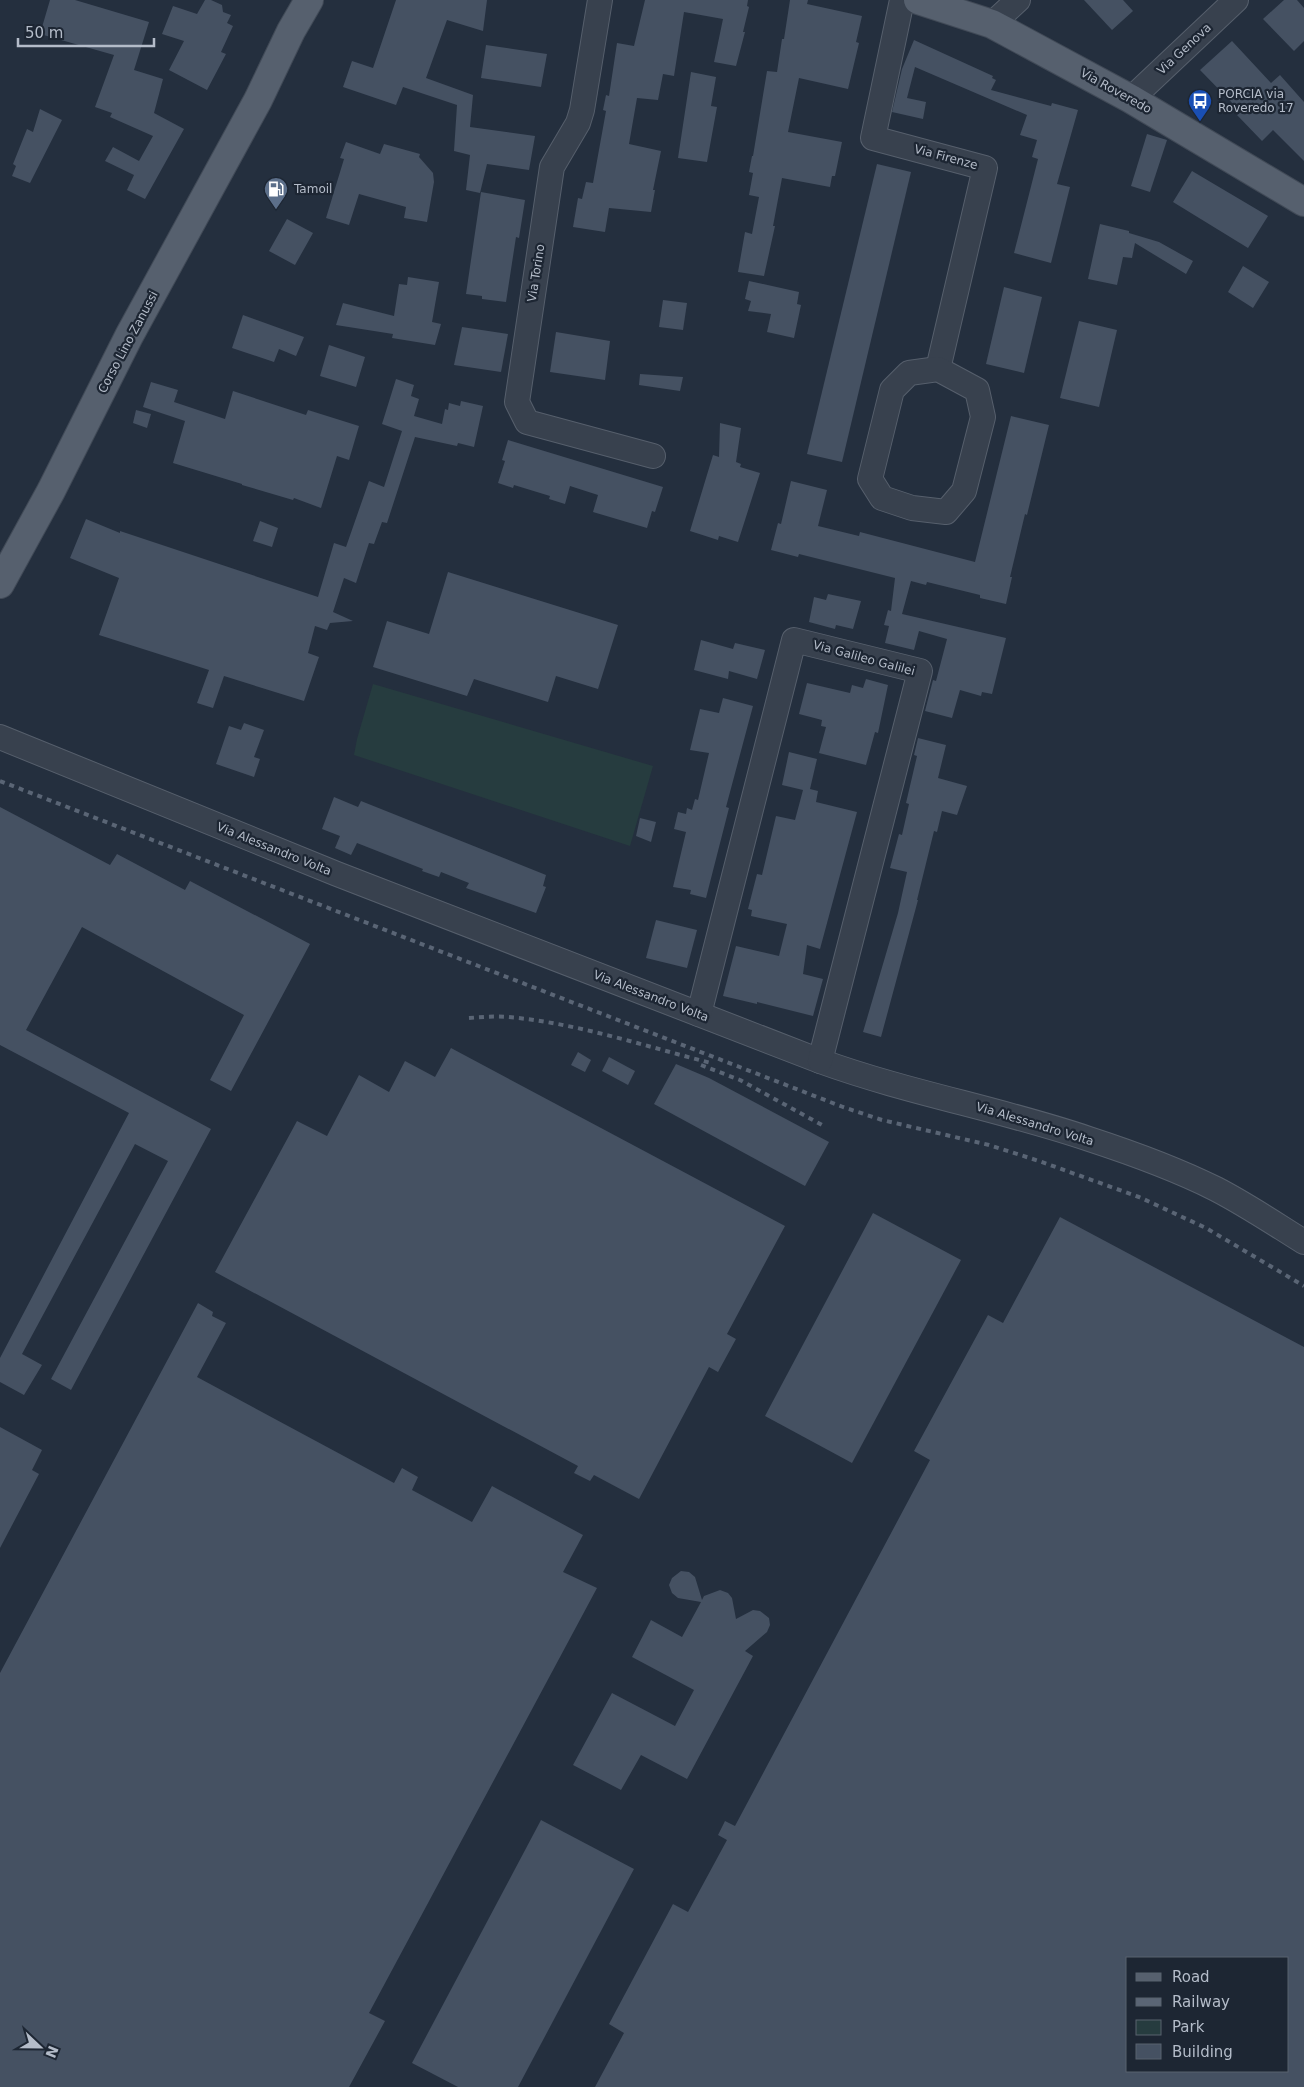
<svg xmlns="http://www.w3.org/2000/svg" width="1304" height="2087" viewBox="0 0 1304 2087" font-family="'DejaVu Sans',sans-serif">
  <style>
    .green { fill: #263c3f }
    .building { fill: #455162; fill-rule: evenodd }
    .lines { fill: none; stroke-linecap: round; stroke-linejoin: round }
    .minor-casing { stroke: #565f6c; stroke-width: 26 }
    .major-casing { stroke: #414a57; stroke-width: 30 }
    .minor { stroke: #38414e; stroke-width: 24 }
    .major { stroke: #56606e; stroke-width: 28 }
    .rail { stroke: #5a6575; stroke-width: 4; stroke-dasharray: 5 5; stroke-linecap: butt }
    .labels { text-anchor: middle; stroke-width: 4.5; stroke-linejoin: round; paint-order: stroke }
    .street-label { font-size: 12px; fill: #b4bcc9; stroke: #1d2633 }
    .poi-label { font-size: 12px; fill: #b4bcc9; stroke: #1d2633; text-anchor: start }
  </style>
  <rect width="100%" height="100%" fill="#242f3e"/>
  <polygon class="green" points="373,684 653,766 630,846 354,755 357,739"/>
  <g class="building">
    <polygon points="50,0 75,0 149,22 134,70 163,79 154,113 184,129 145,199 127,190 134,175 105,161 113,147 139,161 153,136 110,117 112,113 95,107 114,55 40,34"/>
    <polygon points="205,0 211,0 222,5 223,12 231,15 227,23 233,26 221,52 226,54 207,90 169,70 184,41 162,34 173,6 197,14"/>
    <polygon points="396,0 487,0 483,31 447,20 426,78 473,95 470,127 535,136 529,170 487,164 480,193 466,190 470,155 454,151 457,105 403,87 396,105 343,87 352,61 373,68"/>
    <polygon points="645,0 748,0 747,6 749,7 743,32 745,32 736,66 714,62 723,19 684,12 674,76 663,74 658,100 637,98 629,144 661,151 653,190 655,190 651,212 609,208 605,232 573,227 578,198 582,199 586,182 593,183 606,111 603,110 606,95 609,96 617,43 634,46"/>
    <polygon points="790,0 808,0 807,4 862,16 856,42 859,43 848,89 799,78 788,132 842,142 835,176 832,176 830,187 782,178 773,226 775,226 764,276 738,272 745,232 752,234 759,197 749,195 753,173 749,172 752,156 753,156 767,71 777,72 782,39 784,39"/>
    <polygon points="1084,0 1123,0 1133,11 1112,30"/>
    <polygon points="1284,0 1297,0 1304,8 1304,41 1294,51 1263,19"/>
    <polygon points="914,40 993,76 992,78 996,80 991,90 1051,106 1052,103 1078,110 1057,184 1070,187 1051,263 1014,253 1038,159 1032,157 1037,140 1020,135 1027,115 915,67 907,98 926,102 923,119 892,112 902,69"/>
    <polygon points="1232,41 1271,83 1280,75 1304,102 1304,161 1273,130 1262,141 1237,115 1241,112 1200,70"/>
    <polygon points="486,45 547,54 541,87 481,78"/>
    <polygon points="691,72 716,77 711,106 717,107 707,162 678,158"/>
    <polygon points="40,109 62,120 30,183 12,176 16,166 13,164 27,129 33,132"/>
    <polygon points="1147,134 1167,140 1150,192 1131,186"/>
    <polygon points="346,142 380,154 384,144 420,154 419,157 433,173 434,182 427,222 404,218 406,207 359,194 349,225 326,218 344,159 340,158"/>
    <polygon points="877,164 911,172 842,462 807,454"/>
    <polygon points="1192,171 1268,216 1248,248 1173,202"/>
    <polygon points="481,192 525,200 519,238 516,237 506,302 482,299 482,296 466,294"/>
    <polygon points="287,219 313,233 295,265 269,251"/>
    <polygon points="1100,224 1129,231 1129,233 1159,242 1193,261 1186,274 1135,243 1132,258 1123,257 1117,285 1088,279"/>
    <polygon points="1243,266 1269,282 1253,308 1228,292"/>
    <polygon points="408,277 439,282 432,322 441,324 435,345 392,338 393,334 336,325 343,303 394,316 399,284 407,285"/>
    <polygon points="749,281 799,292 797,304 801,305 794,338 767,332 771,314 748,311 751,301 745,299"/>
    <polygon points="1004,287 1042,297 1024,373 986,364"/>
    <polygon points="663,300 687,303 683,330 659,327"/>
    <polygon points="243,315 304,337 296,356 279,349 274,362 232,348"/>
    <polygon points="1079,321 1117,330 1099,407 1060,398"/>
    <polygon points="462,327 508,334 501,372 454,365"/>
    <polygon points="556,332 610,341 605,380 550,372"/>
    <polygon points="329,345 365,357 356,387 320,376"/>
    <polygon points="640,374 683,377 680,391 639,385"/>
    <polygon points="396,379 414,385 411,396 419,399 414,416 442,424 445,409 448,410 449,403 460,406 461,401 483,406 474,447 458,443 457,446 415,437 387,523 382,522 374,544 369,543 356,583 344,578 333,612 353,621 330,623 327,630 315,626 308,653 319,657 304,701 224,676 213,708 197,703 209,670 99,635 119,578 70,558 86,519 120,533 120,531 318,597 334,543 346,547 369,481 384,487 402,431 382,424"/>
    <polygon points="151,382 178,390 174,402 225,419 233,391 306,415 308,410 359,426 349,460 337,456 321,508 294,498 293,500 242,485 242,484 173,463 185,421 143,407"/>
    <polygon points="136,410 151,414 147,428 133,423"/>
    <polygon points="1011,416 1049,425 1027,515 1025,514 1010,577 1012,577 1006,604 980,598 980,595 927,582 926,585 911,581 902,614 1006,638 992,694 982,692 981,696 960,690 952,718 925,711 933,680 936,681 947,639 919,631 914,650 885,643 889,626 884,625 888,610 891,611 895,578 799,554 798,557 771,550 778,523 781,524 791,481 827,490 818,526 859,536 860,532 975,562"/>
    <polygon points="720,423 741,428 736,462 741,464 740,467 760,473 738,542 719,536 718,540 690,531 713,455 719,457"/>
    <polygon points="508,440 663,487 655,512 652,511 647,528 593,512 598,495 570,486 565,504 549,499 550,496 514,485 513,488 498,483 505,461 502,460"/>
    <polygon points="260,521 278,528 272,547 253,541"/>
    <polygon points="448,572 618,625 598,689 556,676 548,702 474,679 467,696 373,667 387,621 429,634"/>
    <polygon points="828,594 861,601 853,629 836,625 835,629 809,622 814,597 826,600"/>
    <polygon points="701,640 733,649 735,643 765,650 757,679 729,671 728,679 694,670"/>
    <polygon points="866,679 888,685 878,733 875,732 866,765 819,753 826,727 821,726 822,720 799,714 807,683 850,693 852,685 863,688"/>
    <polygon points="723,698 753,706 726,807 729,808 706,898 690,894 691,890 673,887 686,832 674,829 678,812 686,814 687,808 692,810 695,799 698,800 709,753 690,750 700,709 719,713"/>
    <polygon points="244,723 264,730 254,757 260,759 254,777 216,764 229,726 241,730"/>
    <polygon points="918,738 946,745 938,778 967,786 957,815 942,811 937,832 934,831 917,900 918,900 881,1037 863,1032 898,913 907,872 890,868 899,834 902,835 909,804 906,803 917,756 914,755"/>
    <polygon points="789,752 817,759 810,789 818,791 816,802 857,812 820,949 807,945 803,974 823,979 813,1016 757,1002 757,1004 723,996 736,946 779,956 787,924 751,916 752,910 748,909 757,874 762,875 776,816 795,820 803,790 782,785"/>
    <polygon points="334,797 358,807 361,801 546,875 543,886 546,887 536,913 466,888 469,883 441,872 439,877 422,871 423,869 357,843 351,855 335,848 340,836 322,829"/>
    <polygon points="0,807 110,865 117,854 185,890 190,881 310,944 231,1091 210,1080 244,1015 82,927 26,1030 211,1129 71,1390 51,1379 168,1161 135,1144 22,1354 42,1365 24,1395 0,1382 0,1358 129,1113 0,1045"/>
    <polygon points="640,818 656,822 651,842 636,836"/>
    <polygon points="656,920 697,930 687,968 646,958"/>
    <polygon points="451,1048 785,1226 727,1334 736,1339 718,1372 709,1367 639,1499 594,1475 590,1481 574,1473 578,1466 215,1272 297,1121 327,1136 359,1075 389,1092 405,1061 435,1077"/>
    <polygon points="578,1052 591,1060 585,1072 571,1065"/>
    <polygon points="609,1057 635,1071 628,1085 602,1071"/>
    <polygon points="676,1064 709,1078 829,1142 805,1186 654,1104"/>
    <polygon points="873,1213 961,1260 852,1463 765,1416"/>
    <path d="M1060,1217L1304,1347V2087H595L624,2033L609,2024L673,1904L688,1912L727,1840L718,1835L725,1821L735,1826L930,1460L914,1451L988,1315L1003,1323ZM1128,1958H1288V2071H1128Z"/>
    <polygon points="198,1303 213,1312 212,1316 226,1323 197,1377 394,1483 402,1468 418,1477 412,1490 472,1522 492,1486 583,1535 563,1572 597,1588 369,2013 385,2021 349,2087 0,2087 0,1673"/>
    <polygon points="0,1427 42,1450 32,1470 39,1474 0,1548"/>
    <polygon points="681,1571 689,1572 695,1577 702,1600 704,1596 720,1590 728,1593 732,1598 736,1619 753,1610 760,1611 769,1618 770,1625 767,1632 745,1651 753,1656 687,1779 641,1755 621,1790 573,1765 612,1693 675,1726 694,1690 632,1657 651,1620 682,1637 701,1602 678,1598 672,1593 669,1585 672,1578"/>
    <polygon points="541,1820 634,1869 518,2087 458,2087 412,2063"/>
  </g>
  <g class="lines">
    <g class="minor-casing">
      <g id="minor">
        <polyline points="600,0 582,110 578,123 552,167 517,402 527,422 653,456"/>
        <polyline points="902,0 873,138 985,168 938,369"/>
        <polyline points="992,24 1018,0"/>
        <polyline points="1131,99 1236,0"/>
        <polygon points="938,369 977,390 983,417 964,491 946,512 912,508 882,498 870,479 892,390 909,373"/>
        <path d="M0,737L337,874L820,1061C908,1093 1001,1109 1089,1139C1132,1153 1176,1169 1216,1189C1247,1205 1275,1224 1304,1242"/>
        <polyline points="699,1014 794,640 920,671 820,1061"/>
      </g>
    </g>
    <g class="major-casing">
      <g id="major">
        <polyline points="918,0 992,24 1131,99 1304,202"/>
        <polyline points="0,584 51,491 129,336 258,100 291,31 309,0"/>
      </g>
    </g>
    <use href="#minor" class="minor"/>
    <use href="#major" class="major"/>
    <g class="rail">
      <polyline points="0,781 843,1107 882,1120 989,1145 1039,1161 1139,1197 1206,1228 1304,1286"/>
      <path d="M469,1018C482,1017 495,1016 508,1017C577,1023 644,1046 711,1063"/>
      <polyline points="701,1065 740,1080 822,1125"/>
    </g>
  </g>
  <defs>
    <g id="bus-pin" transform="scale(1.25)"><path d="M0 17L-7.5 6A9.5 9.5 0 1 1 7.5 6Z" fill="#1a4fb4" stroke="#1d2633"/><path d="M-5-6H5V4H4V6H2V4H-2V6H-4V4H-5ZM-3.5-4V0h7V-4ZM-3.5 1.2v1.5H-2V1.2ZM2 1.2v1.5H3.5V1.2Z" fill="#fff"/></g>
    <g id="fuel-pin" transform="scale(1.25)"><path d="M0 17L-7.5 6A9.5 9.5 0 1 1 7.5 6Z" fill="#5c6f8a" stroke="#1d2633"/><path d="M-5.5-6h7V0h2V4h1.3V-2.5L3-4.5l.8-.8L6-3V5H2.5V1h-1V6h-7ZM-4.2-4.7v3.2H.2V-4.7Z" fill="#fff"/></g>
  </defs>
  <g fill-rule="evenodd">
    <use href="#bus-pin" x="1200" y="101"/>
    <use href="#fuel-pin" x="276" y="189"/>
  </g>
  <g class="labels">
    <g class="street-label">
      <text transform="translate(1184 49) rotate(-43)" y="4">Via Genova</text>
      <text transform="translate(1116 91) rotate(29)" y="4">Via Roveredo</text>
      <text transform="translate(946 157) rotate(15)" y="4">Via Firenze</text>
      <text transform="translate(536 273) rotate(-81)" y="4">Via Torino</text>
      <text transform="translate(128 342) rotate(-62)" y="4">Corso Lino Zanussi</text>
      <text transform="translate(864 658) rotate(15)" y="4">Via Galileo Galilei</text>
      <text transform="translate(274 849) rotate(22)" y="4">Via Alessandro Volta</text>
      <text transform="translate(651 996) rotate(21)" y="4">Via Alessandro Volta</text>
      <text transform="translate(1035 1124) rotate(17)" y="4">Via Alessandro Volta</text>
    </g>
    <g class="poi-label">
      <text x="1218" y="98">PORCIA via<tspan x="1218" dy="14">Roveredo 17</tspan></text>
      <text x="294" y="193">Tamoil</text>
    </g>
  </g>
  <rect x="1126" y="1957" width="162" height="115" fill="#1d2633" stroke="#59626f"/>
  <rect x="1136" y="1973" width="25" height="8" fill="#56606e" stroke="#59626f"/>
  <text x="1172" y="1982" font-size="15" fill="#b4bcc9">Road</text>
  <rect x="1136" y="1998" width="25" height="8" fill="#5a6575" stroke="#59626f"/>
  <text x="1172" y="2007" font-size="15" fill="#b4bcc9">Railway</text>
  <rect x="1136" y="2020" width="25" height="15" fill="#263c3f" stroke="#59626f"/>
  <text x="1172" y="2032" font-size="15" fill="#b4bcc9">Park</text>
  <rect x="1136" y="2044" width="25" height="15" fill="#455162" stroke="#59626f"/>
  <text x="1172" y="2057" font-size="15" fill="#b4bcc9">Building</text>
  <g transform="translate(40 2047) rotate(112)" stroke="#1d2633" stroke-width="4" paint-order="stroke">
  <path d="M0-4L9 19L0 12L-9 19Z" fill="#b4bcc9"/>
  <text y="-8" font-size="14" font-weight="bold" text-anchor="middle" fill="#b4bcc9">N</text>
  </g>
  <path d="M18 38v8h136v-8" fill="none" stroke="#b4bcc9" stroke-width="2.5"/>
  <text x="25" y="38" font-size="15" fill="#b4bcc9" stroke="#1d2633" stroke-width="4" paint-order="stroke">50 m</text>
</svg>
